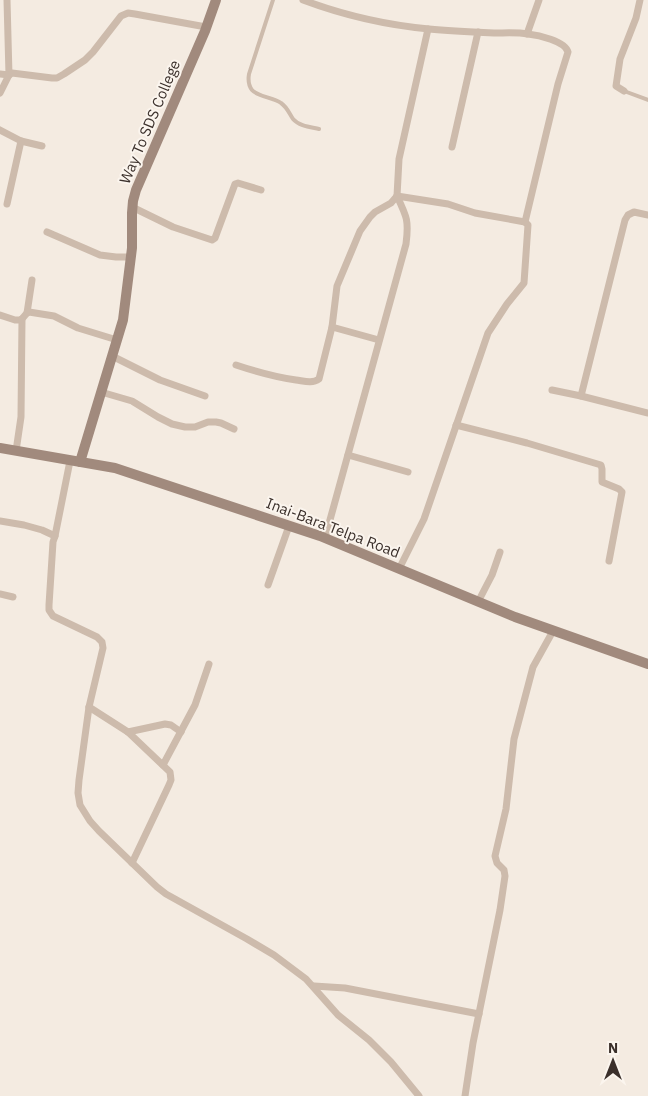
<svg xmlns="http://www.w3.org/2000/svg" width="648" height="1096" viewBox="0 0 648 1096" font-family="'IBM Plex Sans',sans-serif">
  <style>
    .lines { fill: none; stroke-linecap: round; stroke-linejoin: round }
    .lane { stroke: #cdbbac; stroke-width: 4 }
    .street { stroke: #cdbbac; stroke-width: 7 }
    .secondary { stroke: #a18a7d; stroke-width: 10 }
    .labels { text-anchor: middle; stroke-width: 4; stroke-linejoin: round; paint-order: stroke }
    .street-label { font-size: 15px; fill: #3b302b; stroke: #fbf5ee }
  </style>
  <rect width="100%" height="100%" fill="#f4ebe1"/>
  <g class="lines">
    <g class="lane">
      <path d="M273,0L249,74C248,80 248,85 252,90C258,97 273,97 281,103C287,107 289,113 293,119C299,126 310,127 319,129"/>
      <polyline points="624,91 648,100"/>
    </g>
    <g class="street">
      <path d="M303,0C343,15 386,25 429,29C450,31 472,32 494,33C505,33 517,32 528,34C538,35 565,41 568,52L558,84L525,222L528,225L524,283L507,304L488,333L424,519L399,569"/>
      <polyline points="527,34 539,0"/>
      <polyline points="0,74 9,75 7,0"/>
      <polyline points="624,91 616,86 620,59 636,18 640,0"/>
      <polyline points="0,93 9,75 12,73 52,78 57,78 64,74 85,60 93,52 121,16 128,13 135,14 206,27"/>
      <polyline points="0,130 21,141 42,146"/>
      <polyline points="452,147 478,32"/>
      <polyline points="397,196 448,204 475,213 525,222"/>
      <polyline points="7,204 21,141"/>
      <polyline points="132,207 173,227 212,240 215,238 235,184 238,183 261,190"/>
      <polyline points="47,232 100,255 116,257 131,257"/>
      <polyline points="27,313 32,280"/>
      <polyline points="0,315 15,320 21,320 27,313 29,312 54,316 78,328 117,340"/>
      <polyline points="332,327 379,340"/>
      <polyline points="112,356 160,380 205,396"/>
      <path d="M236,365C257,372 274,377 296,380C304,381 312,384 319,379L332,327L337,286L360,231L370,217L375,212L391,203L397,196L399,159L428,29"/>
      <polyline points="552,390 581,396 648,413"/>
      <polyline points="101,392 132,401 158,417 172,424 185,427 195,427 208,422 216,422 221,423 234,429"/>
      <polyline points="581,396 625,220 628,215 634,212 648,215"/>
      <polyline points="456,425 527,443 601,465 602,469 602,482 619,489 622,492 609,561"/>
      <polyline points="16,451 21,417 22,319"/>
      <polyline points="348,455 408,472"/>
      <polyline points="0,521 24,525 42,530 55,536 53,542 49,605 49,610 53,616 97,637 102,642 103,648 89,707 79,780 78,793 80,805 90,821 99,831 157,887 166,894 247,939 274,955 306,979 338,1015 369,1040 391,1062 419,1096"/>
      <polyline points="55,536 70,461"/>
      <path d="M325,538L406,244C409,221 407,217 397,196"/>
      <polyline points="268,585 289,526"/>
      <polyline points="0,594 13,597"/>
      <polyline points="478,602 492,575 500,552"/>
      <polyline points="89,707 128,732 170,772 171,780 169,785 132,863"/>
      <polyline points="128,732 165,724 171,725 181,732"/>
      <polyline points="163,765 195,705 209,664"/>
      <polyline points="314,986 345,988 479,1014"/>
      <polyline points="465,1096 473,1043 500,910 505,876 504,870 497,863 495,856 506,809 514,739 533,667 553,631"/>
    </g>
    <g class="secondary">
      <polyline points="0,448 115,468 320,536 515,617 648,664"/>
      <polyline points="80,462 123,320 132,248 132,213 133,201 136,190 205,31 216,0"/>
    </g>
  </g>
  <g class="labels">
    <g class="street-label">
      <text transform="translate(150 122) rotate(-67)" y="5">Way To SDS College</text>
      <text transform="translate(333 528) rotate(21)" y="5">Inai-Bara Telpa Road</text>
    </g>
  </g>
  <g transform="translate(613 1061)" stroke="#fbf5ee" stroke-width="4" paint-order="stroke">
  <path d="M0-4L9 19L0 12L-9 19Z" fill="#3b302b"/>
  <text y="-8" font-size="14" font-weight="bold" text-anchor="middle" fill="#3b302b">N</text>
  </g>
</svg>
